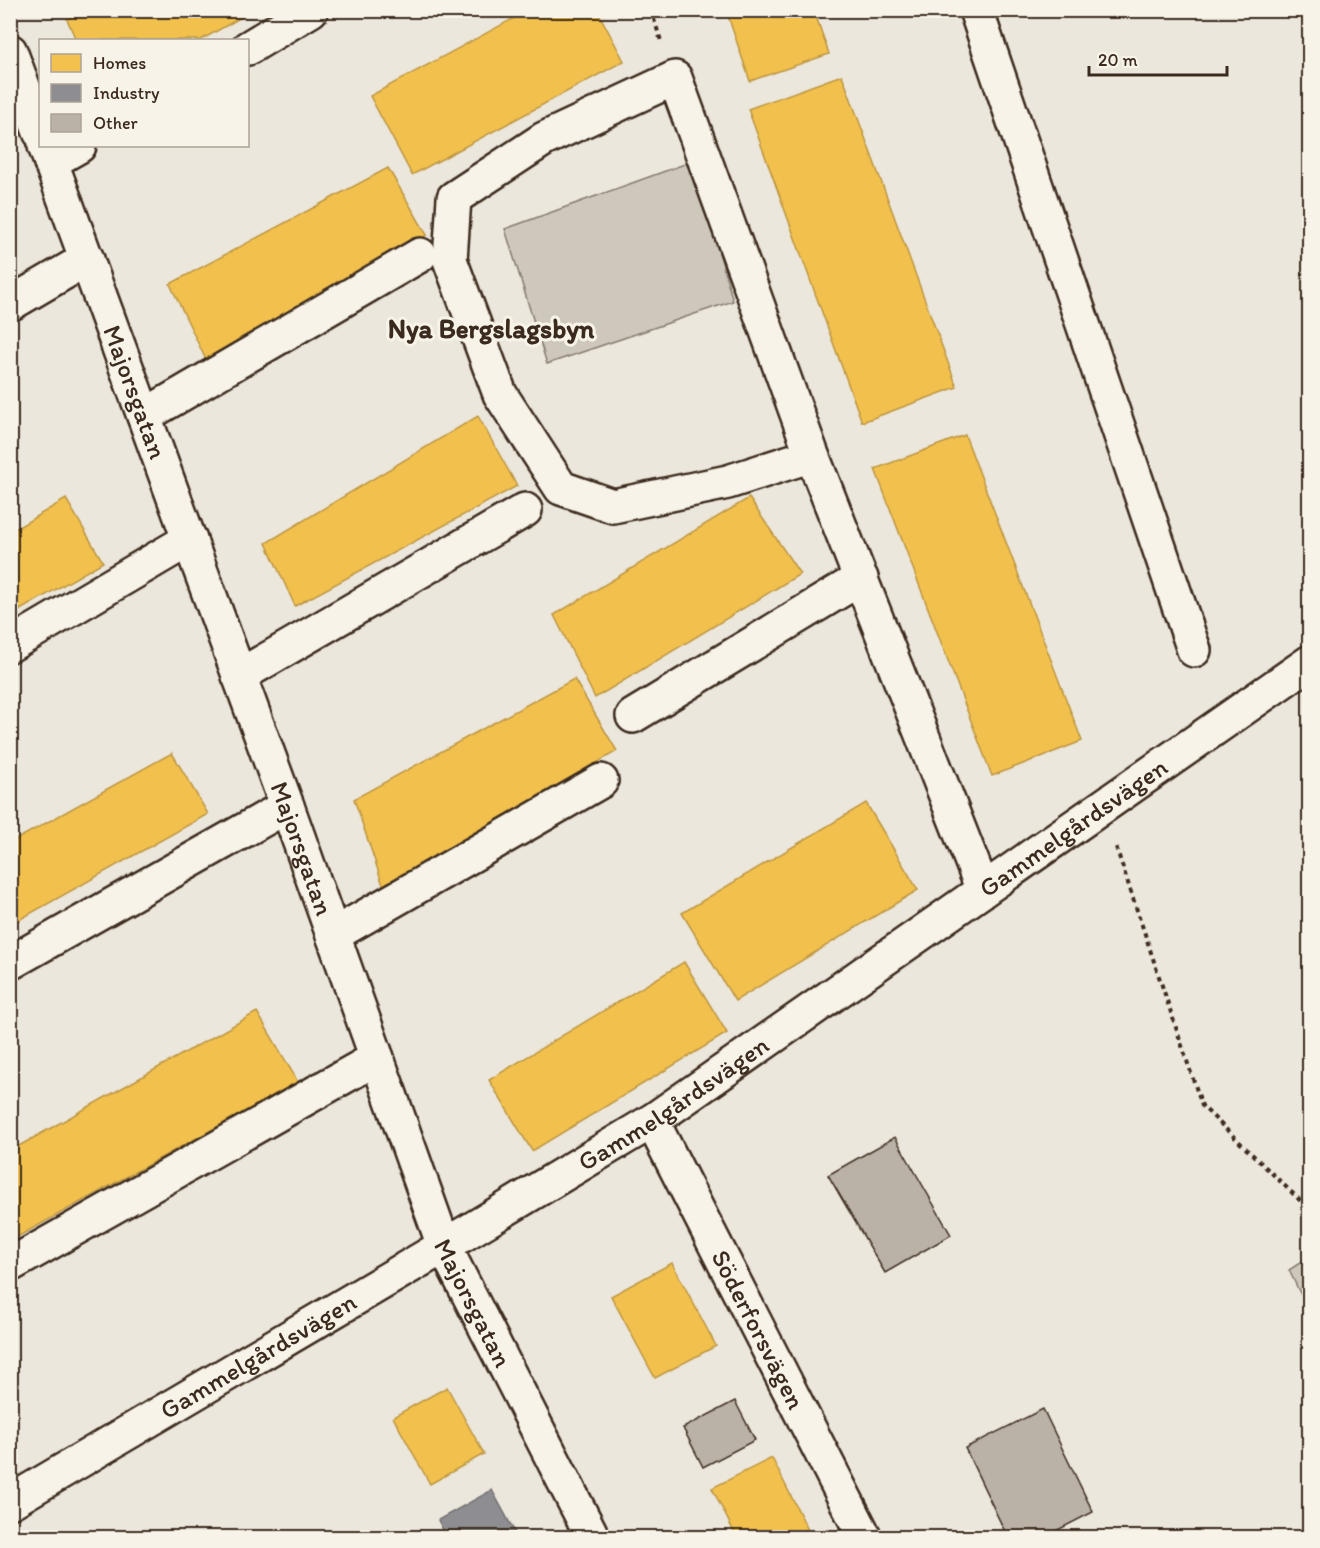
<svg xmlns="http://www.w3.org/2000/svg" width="1320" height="1548" viewBox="0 0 1320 1548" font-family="Itim,sans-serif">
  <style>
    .green { fill: #cec8bc; stroke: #84796d; stroke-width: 1.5 }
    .homes { fill: #f2c14e; stroke: #bb9440; stroke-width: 1.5 }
    .industry { fill: #8d8d92; stroke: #746f6f; stroke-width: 1.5 }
    .building { fill: #bab2a7; stroke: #3b2a1e; stroke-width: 1.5 }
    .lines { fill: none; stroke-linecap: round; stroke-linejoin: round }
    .minor-casing { stroke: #3b2a1e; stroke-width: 38 }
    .path { stroke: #3b2a1e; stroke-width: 4; stroke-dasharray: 4.5 4.5; stroke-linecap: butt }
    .minor { stroke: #f7f3e8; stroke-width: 33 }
    .labels { text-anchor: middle; stroke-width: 6; stroke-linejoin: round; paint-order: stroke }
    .street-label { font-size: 26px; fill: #3b2a1e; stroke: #f7f3e8 }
    .neighbourhood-label { font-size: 27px; font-weight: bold; fill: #3b2a1e; stroke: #f7f3e8 }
  </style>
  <rect width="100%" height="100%" fill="#ece7dc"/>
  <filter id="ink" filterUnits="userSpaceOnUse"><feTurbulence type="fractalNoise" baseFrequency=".0167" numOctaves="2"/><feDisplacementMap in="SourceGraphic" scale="12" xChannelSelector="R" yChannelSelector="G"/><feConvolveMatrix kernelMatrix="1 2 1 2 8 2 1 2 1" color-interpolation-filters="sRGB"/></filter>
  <g filter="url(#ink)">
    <g class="green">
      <polygon points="693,161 733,301 547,364 505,229"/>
      <polygon points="1309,1257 1309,1312 1289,1270"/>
    </g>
    <g class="homes">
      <polygon points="82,10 254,10 201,40 76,40 67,19"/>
      <polygon points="529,10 597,10 624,61 412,175 370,96"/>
      <polygon points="726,10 814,10 829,54 750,81"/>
      <polygon points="842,75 957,387 862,422 748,109"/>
      <polygon points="388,168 427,235 207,362 170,284"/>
      <polygon points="478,416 517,486 295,606 266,543"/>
      <polygon points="965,435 1082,741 992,776 875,469"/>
      <polygon points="749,498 800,574 595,698 554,615"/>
      <polygon points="66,499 103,562 10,616 10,532"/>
      <polygon points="574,679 617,751 384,888 354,799"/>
      <polygon points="172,753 208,814 10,925 10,843"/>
      <polygon points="866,803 918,890 735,1001 682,913"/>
      <polygon points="684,962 727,1033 532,1151 489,1080"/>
      <polygon points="257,1012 298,1082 10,1241 10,1151"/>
      <polygon points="672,1263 716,1346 655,1378 611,1296"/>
      <polygon points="447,1387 484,1454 430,1484 393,1417"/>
      <polygon points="772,1458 812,1538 737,1538 712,1488"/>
    </g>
    <polygon class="industry" points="492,1490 518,1538 447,1538 438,1520"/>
    <g class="building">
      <polygon points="895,1137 951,1235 885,1273 828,1175"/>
      <polygon points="735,1401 755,1440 703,1467 683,1428"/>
      <polygon points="1043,1409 1093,1512 1042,1538 1008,1538 965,1448"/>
    </g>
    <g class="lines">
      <g class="minor-casing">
        <g id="minor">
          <polyline points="976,10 1194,650"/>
          <polyline points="248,48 311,10"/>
          <polyline points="10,51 40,132"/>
          <path id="s1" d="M45,146L287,806L444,1246L593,1538"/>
          <polyline points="51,162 79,146"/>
          <polyline points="10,304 87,259"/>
          <polyline points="144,416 420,255"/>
          <polyline points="812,455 728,482 613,506 561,488 500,394 450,260 454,198 544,139 675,78 812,455 983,890"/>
          <polyline points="10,645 190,539"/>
          <polyline points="239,676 525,510"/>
          <polyline points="633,716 861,578"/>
          <polyline points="333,935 601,781"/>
          <polyline points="10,963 287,806"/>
          <path id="s2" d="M652,1121L865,1538"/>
          <polyline points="10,1265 377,1058"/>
          <path id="s3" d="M10,1502L444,1246L652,1121L1310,662"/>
        </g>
      </g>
      <g class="path">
        <polyline points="651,10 661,41"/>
        <polyline points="1116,847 1202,1106 1310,1210"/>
      </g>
      <use href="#minor" class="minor"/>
    </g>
  </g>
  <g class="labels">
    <g class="street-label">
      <text dy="9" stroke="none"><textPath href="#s1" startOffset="262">Majorsgatan</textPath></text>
      <text dy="9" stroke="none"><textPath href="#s3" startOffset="1260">Gammelgårdsvägen</textPath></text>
      <text dy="9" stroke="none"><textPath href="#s1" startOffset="748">Majorsgatan</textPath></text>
      <text dy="9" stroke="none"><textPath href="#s3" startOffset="774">Gammelgårdsvägen</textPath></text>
      <text dy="9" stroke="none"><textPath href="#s1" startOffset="1234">Majorsgatan</textPath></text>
      <text dy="9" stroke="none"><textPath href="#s2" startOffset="234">Söderforsvägen</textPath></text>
      <text dy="9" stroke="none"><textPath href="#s3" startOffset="288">Gammelgårdsvägen</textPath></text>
    </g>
    <g class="neighbourhood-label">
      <text x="491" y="338">Nya Bergslagsbyn</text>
    </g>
  </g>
  <rect width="1320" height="1548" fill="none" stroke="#f7f3e8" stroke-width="36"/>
  <rect x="18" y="18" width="1284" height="1512" fill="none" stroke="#3b2a1e" stroke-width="2" filter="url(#ink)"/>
  <rect x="39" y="39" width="210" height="108" fill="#f7f3e8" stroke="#aca397" stroke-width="1.5"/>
  <rect x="51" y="54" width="30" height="18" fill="#f2c14e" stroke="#aca397" stroke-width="1.5"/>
  <text x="93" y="69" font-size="18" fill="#3b2a1e">Homes</text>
  <rect x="51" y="84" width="30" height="18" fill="#8d8d92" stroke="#aca397" stroke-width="1.5"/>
  <text x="93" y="99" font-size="18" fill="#3b2a1e">Industry</text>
  <rect x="51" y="114" width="30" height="18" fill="#bab2a7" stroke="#aca397" stroke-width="1.5"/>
  <text x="93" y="129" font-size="18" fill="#3b2a1e">Other</text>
  <path d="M1089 66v9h138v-9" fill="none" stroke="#3b2a1e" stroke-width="3"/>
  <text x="1098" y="66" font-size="18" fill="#3b2a1e" stroke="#f7f3e8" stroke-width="4.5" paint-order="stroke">20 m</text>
</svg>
